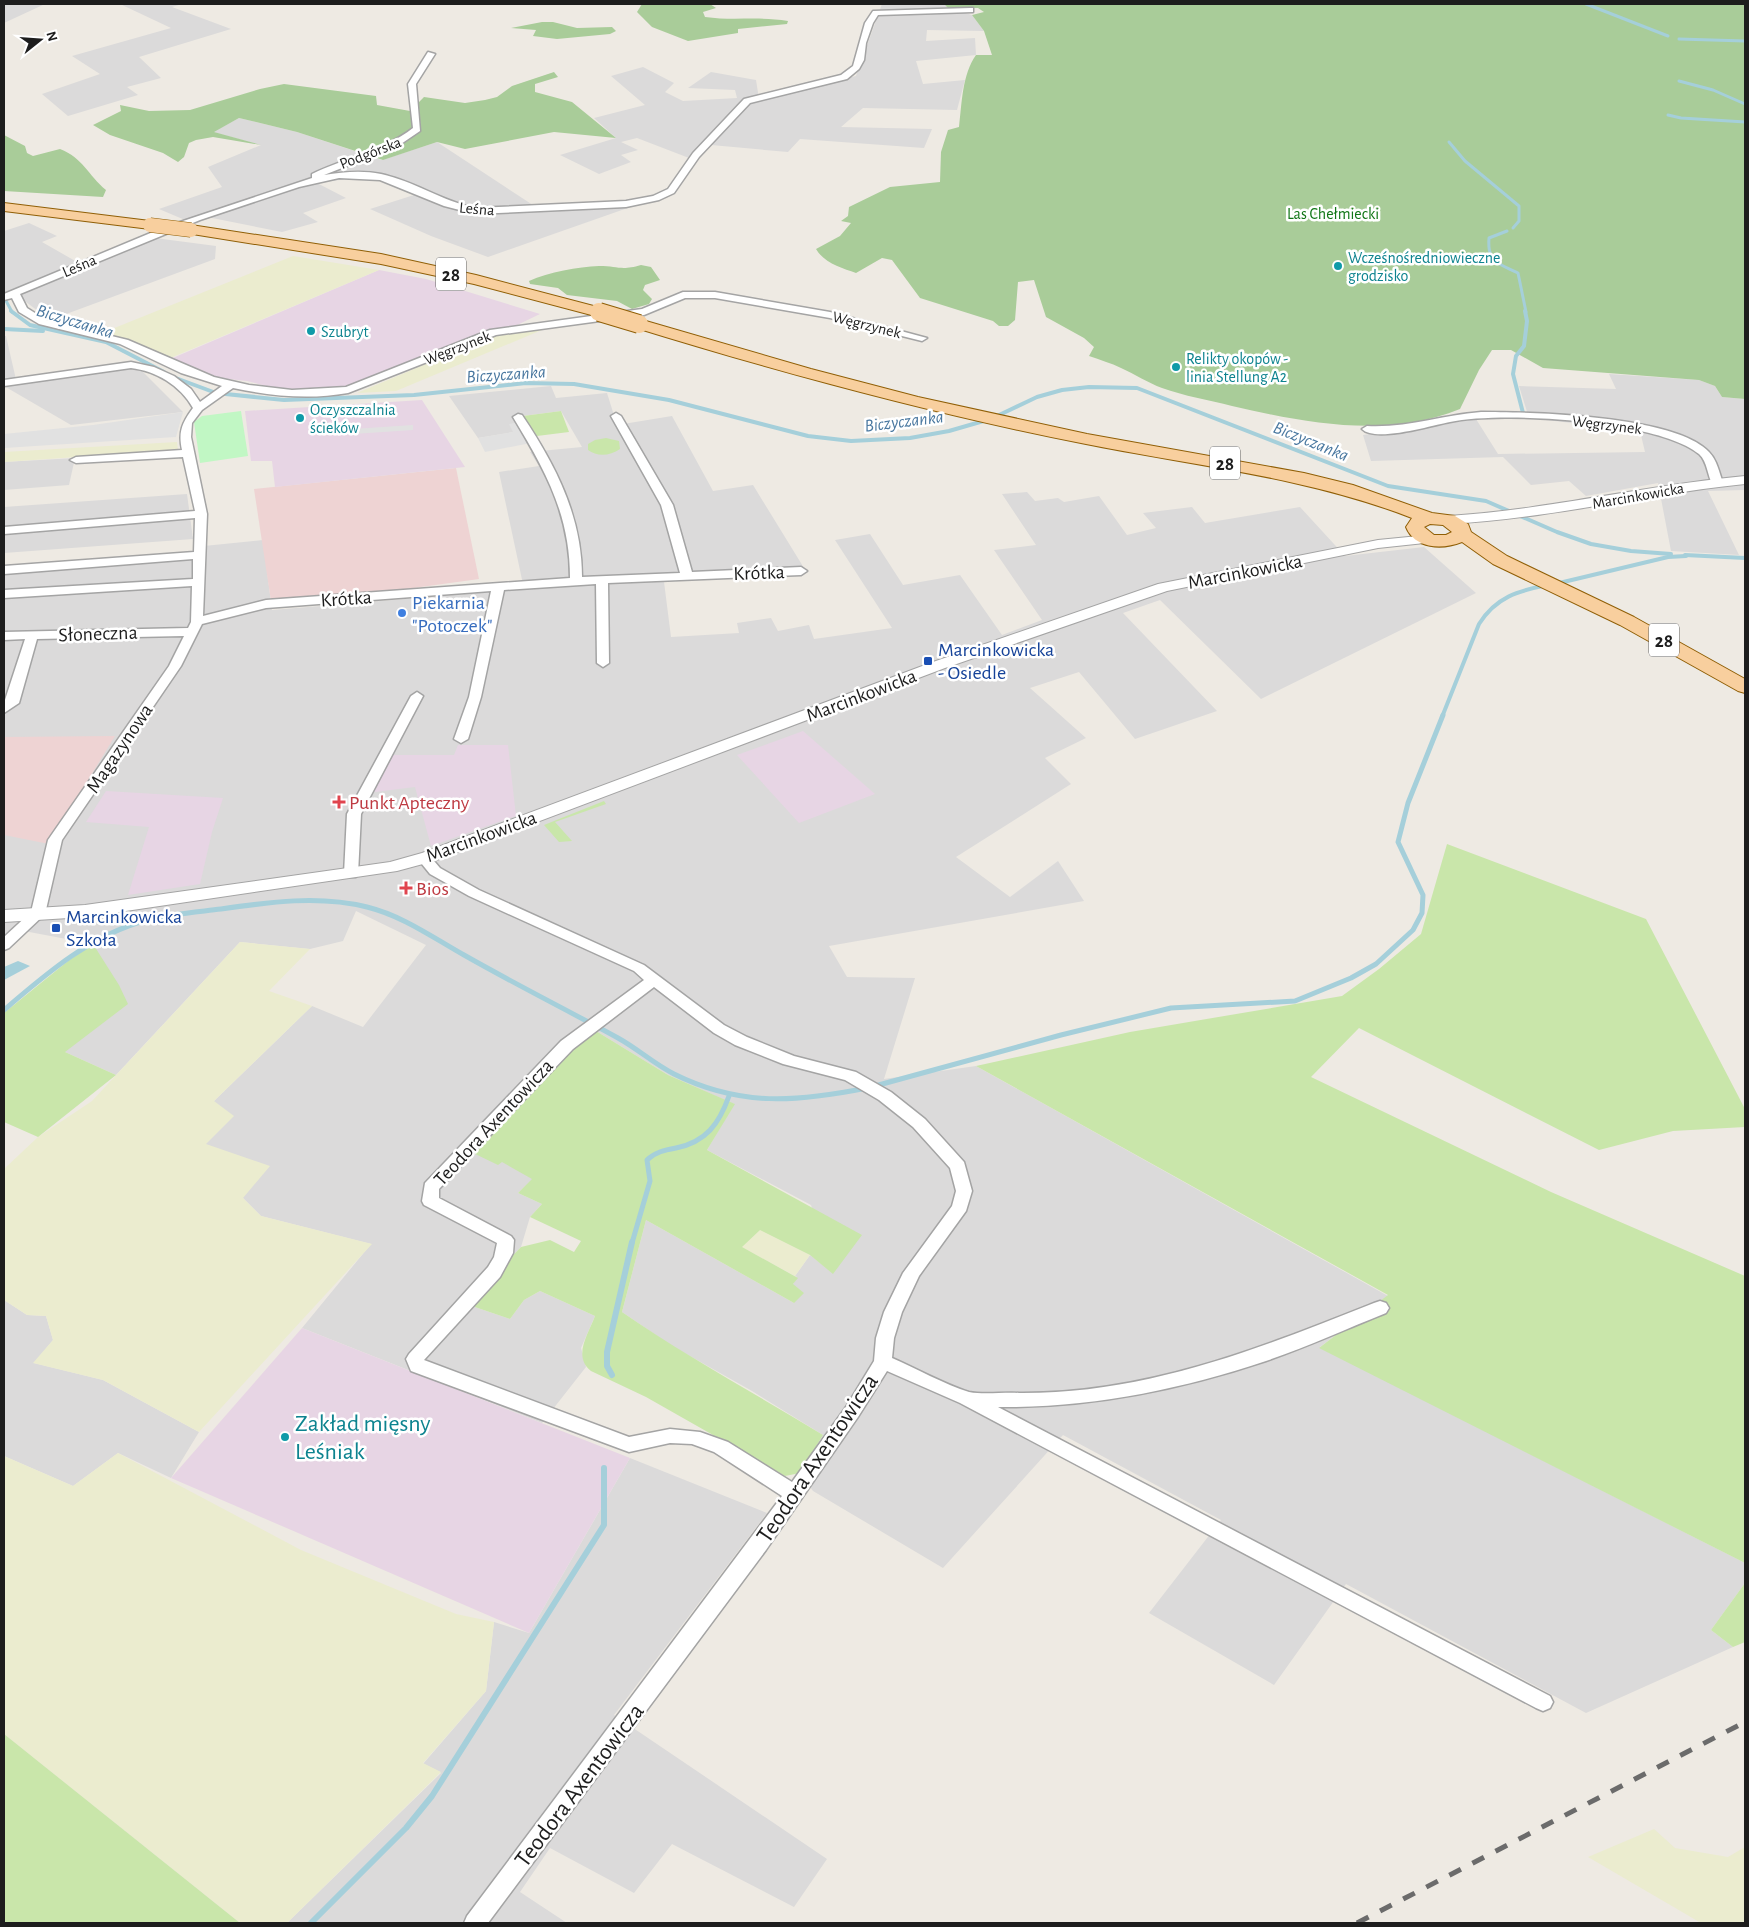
<svg xmlns="http://www.w3.org/2000/svg" width="1749" height="1927" viewBox="0 0 1749 1927" font-family="'Alegreya Sans',sans-serif">
  <style>
    .residential { fill: #dbdada }
    .commercial { fill: #eed3d3 }
    .industrial { fill: #e7d5e4 }
    .farmland { fill: #ebeccf }
    .grass { fill: #c9e6aa }
    .forest { fill: #a9cc99 }
    .park { fill: #c1f7c4 }
    .parking { fill: #e1e1e1 }
    .water { fill: #a5cfda }
    .lines { fill: none; stroke-linecap: round; stroke-linejoin: round }
    .stream-far3 { stroke: #a5cfda; stroke-width: 3 }
    .stream-far2 { stroke: #a5cfda; stroke-width: 4 }
    .stream-far1 { stroke: #a5cfda; stroke-width: 5 }
    .stream { stroke: #a5cfda; stroke-width: 6 }
    .minor-casing { stroke: #a4a4a4; stroke-width: 3 }
    .tertiary-casing { stroke: #a4a4a4; stroke-width: 2 }
    .primary-casing { stroke: #905f06; stroke-width: 2 }
    .minor { fill: #fff; fill-rule: evenodd }
    .tertiary { fill: #fff; fill-rule: evenodd }
    .primary { fill: #f8cf9e; fill-rule: evenodd }
    .rail { stroke: #6b6b6b; stroke-width: 5; stroke-dasharray: 13 13; stroke-linecap: butt }
    .primary-bridge-far1-casing { stroke: #905f06; stroke-width: 15; stroke-linecap: butt }
    .primary-bridge-casing { stroke: #905f06; stroke-width: 20; stroke-linecap: butt }
    .primary-bridge-far1 { stroke: #f8cf9e; stroke-width: 14 }
    .primary-bridge { stroke: #f8cf9e; stroke-width: 18 }
    .culture-dot { fill: #0f9aa8; stroke: #fff; stroke-width: 2 }
    .shop-dot { fill: #3f7fe0; stroke: #fff; stroke-width: 2 }
    .transit-dot { fill: #1a4fb4; stroke: #fff; stroke-width: 2 }
    .health-dot { fill: #e0444e; stroke: #fff; stroke-width: 2 }
    .labels { text-anchor: middle; stroke-width: 5; stroke-linejoin: round; paint-order: stroke }
    .far-street-label { font-size: 16px; fill: #1d1d1d; stroke: #fff }
    .far-park-label { font-size: 16px; fill: #107616; stroke: #fff }
    .far-culture-label { font-size: 16px; fill: #0d838f; stroke: #fff; text-anchor: start }
    .far-water-label { font-size: 18px; font-style: italic; fill: #4a78a0; stroke: #fff }
    .shield { fill: #fff; stroke: #616161; stroke-width: 1 }
    .shield-label { font-size: 19px; font-weight: bold; fill: #1d1d1d }
    .street-label { font-size: 20px; fill: #1d1d1d; stroke: #fff }
    .shop-label { font-size: 20px; fill: #366cbe; stroke: #fff; text-anchor: start }
    .transit-label { font-size: 20px; fill: #164399; stroke: #fff; text-anchor: start }
    .health-label { font-size: 20px; fill: #be3a42; stroke: #fff; text-anchor: start }
    .near-culture-label { font-size: 24px; fill: #0d838f; stroke: #fff; text-anchor: start }
    .near-street-label { font-size: 24px; fill: #1d1d1d; stroke: #fff }
  </style>
  <rect width="100%" height="100%" fill="#eeeae3"/>
  <g class="residential">
    <polygon points="4,4 45,4 4,23"/>
    <polygon points="120,4 182,4 172,7 231,29 139,57 161,78 127,87 138,95 68,116 42,94 100,74 72,56 171,28"/>
    <polygon points="882,4 944,4 948,8 972,15 984,31 927,30 926,41 975,38 976,55 916,61 923,84 965,80 957,110 863,108 841,127 932,129 924,148 800,139 788,152 700,144 689,158 637,138 621,142 638,150 621,155 631,162 599,174 560,155 616,138 594,118 645,105 611,76 643,67 674,83 665,92 683,101 737,98 735,90 688,88 711,72 756,80 759,99 856,76"/>
    <polygon points="239,118 297,132 382,160 437,142 542,211 639,204 488,257 431,236 370,209 414,195 369,176 317,183 346,198 303,213 318,222 282,232 207,217 155,238 216,246 215,259 50,320 10,290 4,293 4,231 29,223 57,236 42,242 77,262 185,220 159,209 222,187 208,167 261,145 213,132"/>
    <polygon points="4,336 6,336 17,384 139,368 183,412 71,425 4,386"/>
    <polygon points="1609,374 1699,380 1715,386 1722,397 1745,399 1745,490 1708,491 1739,555 1671,551 1658,483 1586,496 1569,481 1531,485 1503,457 1371,461 1363,435 1476,419 1498,454 1645,452 1640,431 1529,418 1519,386 1616,389"/>
    <polygon points="551,386 556,398 607,393 617,425 672,416 713,491 753,485 804,568 663,574 671,637 739,633 737,623 771,618 778,631 809,625 814,639 892,628 835,540 870,534 903,585 960,575 1002,635 1042,620 994,550 1036,545 1002,494 1027,492 1035,501 1058,498 1064,502 1099,496 1127,535 1156,528 1143,513 1192,507 1205,523 1300,507 1345,556 1424,547 1476,593 1261,699 1160,600 1123,613 1217,711 1135,739 1079,672 1030,688 1086,738 1045,758 1071,784 956,857 1010,897 1058,861 1084,901 829,946 847,977 915,978 884,1079 976,1066 1388,1296 1320,1347 1745,1563 1745,1583 1711,1630 1733,1647 1586,1713 1346,1584 1274,1685 1149,1613 1221,1520 1063,1435 943,1568 813,1491 800,1473 823,1435 752,1391 672,1346 622,1312 646,1220 794,1303 793,1284 797,1277 795,1276 810,1255 833,1273 811,1205 707,1150 734,1104 668,1075 596,1031 533,1179 518,1193 542,1204 530,1217 521,1247 466,1304 510,1319 524,1300 540,1291 595,1316 581,1348 586,1367 542,1423 302,1328 371,1244 261,1216 243,1198 205,1144 214,1101 312,1006 363,1027 426,945 356,911 343,941 310,949 240,942 116,1075 65,1052 93,944 24,931 4,945 4,572 188,558 193,556 194,547 263,540 272,610 524,589 499,472 539,466 530,452 582,447 561,411 523,416 514,432 478,438 449,396"/>
    <polygon points="75,458 69,485 4,490 4,462"/>
    <polygon points="187,494 193,539 4,553 4,507"/>
    <polygon points="4,1300 27,1315 46,1316 53,1340 34,1363 103,1380 199,1432 171,1478 118,1453 73,1486 4,1456"/>
    <polygon points="630,1458 767,1513 614,1715 827,1859 794,1907 672,1844 634,1893 550,1848 520,1892 567,1923 287,1923 441,1773 423,1764 486,1691 494,1622 529,1633"/>
  </g>
  <g class="commercial">
    <polygon points="456,468 479,579 399,590 271,601 254,489"/>
    <polygon points="115,736 49,844 4,835 4,737"/>
  </g>
  <g class="industrial">
    <polygon points="379,270 426,279 540,314 513,327 338,390 302,391 270,387 247,381 219,378 168,360"/>
    <polygon points="422,400 465,467 275,487 272,461 251,461 245,411"/>
    <polygon points="803,731 875,794 799,823 737,755"/>
    <polygon points="458,745 508,745 516,816 431,846 415,787 367,793 390,755 454,755"/>
    <polygon points="106,791 223,798 212,832 200,884 128,895 149,827 86,822"/>
    <polygon points="302,1328 630,1458 529,1633 171,1478"/>
  </g>
  <g class="farmland">
    <polygon points="293,256 379,270 168,359 102,333"/>
    <polygon points="549,327 396,391 357,393 502,332"/>
    <polygon points="177,442 178,450 4,462 4,452"/>
    <polygon points="240,942 310,949 269,991 312,1006 214,1101 234,1116 206,1144 270,1166 243,1198 261,1216 372,1244 199,1432 103,1380 33,1363 53,1340 46,1316 27,1315 4,1300 4,1169 38,1137 92,1101"/>
    <polygon points="760,1229 810,1255 795,1276 741,1247"/>
    <polygon points="118,1453 301,1550 456,1614 494,1622 486,1691 423,1763 441,1772 287,1923 240,1923 4,1734 4,1456 73,1486"/>
    <polygon points="1654,1829 1675,1848 1728,1857 1745,1847 1745,1923 1701,1923 1588,1857"/>
  </g>
  <g class="grass">
    <polygon points="561,411 569,432 537,436 523,416"/>
    <path d="M606,438L619,441L620,449C610,456 597,457 588,450V444L595,440Z"/>
    <polygon points="604,801 606,804 555,822 572,841 559,842 544,825"/>
    <polygon points="1447,844 1646,919 1745,1109 1745,1127 1673,1131 1599,1150 1359,1028 1311,1077 1551,1192 1745,1276 1745,1563 1319,1348 1388,1295 976,1066 1130,1032 1342,996 1379,969 1421,934"/>
    <polygon points="93,944 119,985 128,1004 65,1052 116,1075 38,1137 4,1122 4,1013 68,961"/>
    <path d="M596,1031L668,1075L735,1104L707,1150L862,1235L833,1274L810,1255L760,1230L742,1247L798,1278L793,1284L804,1293L794,1303L646,1220L622,1312C687,1357 756,1394 823,1435L800,1473L785,1476L646,1397L591,1371C572,1356 589,1333 595,1316L540,1291L524,1300L510,1319L466,1304L521,1247L550,1240L574,1252L581,1241L530,1217L542,1204L518,1193L532,1179L502,1162L498,1165L471,1152L547,1068Z"/>
    <polygon points="1745,1583 1745,1642 1733,1647 1711,1630"/>
    <polygon points="4,1734 240,1923 4,1923"/>
  </g>
  <g class="forest">
    <path d="M642,4H710L716,8L703,12L705,17C733,21 760,16 788,21L787,24L738,29V33L688,41L652,27L637,12Z"/>
    <path d="M944,4H1745V399L1722,397L1715,386L1699,380L1543,368L1511,350H1492L1479,370L1460,409C1386,439 1307,423 1232,406C1209,400 1184,396 1162,388C1148,383 1135,374 1121,368C1111,363 1100,360 1089,356L1094,347L1084,338L1046,317L1034,280L1018,282L1015,320L1008,326H999L993,321L920,298L892,260L882,258L856,273C842,268 824,263 816,249L840,236L851,223L841,221L848,216L849,207L890,187L940,182L941,152L948,130L959,127C962,103 962,75 976,55H992L984,31L972,15L984,12L978,8H948Z"/>
    <polygon points="542,22 553,22 577,28 612,27 616,31 610,34 557,39 533,36 536,30 511,28"/>
    <polygon points="554,72 558,77 535,84 535,92 572,102 616,138 554,132 465,149 437,142 383,160 297,132 239,118 214,132 261,145 213,137 196,140 189,143 184,157 178,162 163,153 110,135 93,125 121,111 120,105 149,111 190,110 260,89 284,84 376,96 377,105 410,111 424,97 465,103 485,100 497,97 512,86"/>
    <path d="M4,135L25,146L27,153L33,156L60,149C83,158 88,175 106,190L103,197L4,191Z"/>
    <path d="M641,265L651,267L660,280L645,285L643,290L652,299L649,304L632,309L617,301L567,295L558,288L530,284L529,281C549,272 578,267 599,266C618,266 621,271 641,265Z"/>
  </g>
  <polygon class="park" points="241,411 248,456 200,463 194,422 202,416"/>
  <g class="parking">
    <polygon points="183,412 176,437 4,448 4,434 93,425"/>
    <polygon points="520,422 531,443 485,452 478,438 513,432 509,424"/>
    <polygon points="413,425 413,430 353,434 353,429"/>
  </g>
  <polygon class="water" points="18,961 30,966 4,980 4,967"/>
  <g class="lines">
    <g class="stream-far3">
      <polyline points="1586,4 1668,36"/>
      <polyline points="1679,39 1745,41"/>
      <polyline points="1679,81 1713,90 1745,104"/>
      <polyline points="1668,115 1681,118 1745,122"/>
      <polyline points="1449,142 1465,161 1519,206 1519,221 1513,228"/>
      <path d="M1507,231L1489,238C1487,263 1498,263 1518,273L1526,312"/>
      <polyline points="4,297 12,312"/>
    </g>
    <g class="stream-far2">
      <polyline points="11,311 30,325 106,342 164,372"/>
      <polyline points="4,329 43,331"/>
      <polyline points="173,377 216,393 284,400 414,395 526,383 574,384 669,400 808,436 851,441 910,438 949,431 987,420"/>
      <polyline points="1523,413 1513,374 1516,356 1524,346 1527,321 1525,311"/>
      <polyline points="995,417 1037,397 1062,390 1089,387 1137,388 1388,486 1486,501 1557,532 1591,544 1631,551 1671,554"/>
      <polyline points="1685,555 1745,558"/>
      <polyline points="1555,584 1668,557 1686,556"/>
      <path d="M1442,717L1479,624C1496,597 1518,591 1547,585"/>
    </g>
    <g class="stream-far1">
      <path d="M4,1010C47,973 91,935 147,920C171,914 197,912 221,909C270,902 319,895 367,907C403,916 432,937 464,955C515,984 567,1010 618,1038C638,1049 654,1064 674,1074C740,1107 797,1102 867,1088"/>
      <polyline points="875,1086 1061,1035 1171,1008 1295,1001 1351,978 1376,964 1413,930 1422,913 1423,895 1398,842 1408,803 1443,715"/>
      <path d="M632,1243L650,1181L647,1160C655,1152 665,1150 676,1148C706,1142 719,1124 729,1096"/>
    </g>
    <g class="stream">
      <polyline points="612,1375 607,1366 607,1352 632,1242"/>
      <polyline points="311,1923 406,1828 432,1796 604,1525 604,1468"/>
    </g>
    <g class="minor-casing">
      <g id="minor">
        <path d="M970,8H973V12L878,15L873,23L866,43L864,60L859,69L847,79L750,103L699,157L674,193L659,200L626,207L475,214L444,206L380,180L339,178L299,187L200,220L20,294L27,308L46,320L128,340L214,377L249,385L292,390L346,387L490,330L642,309L683,292H715L830,312L927,338L922,341L830,318L715,298H685L644,315L496,335L348,393C309,400 271,396 233,388L202,410L192,423L191,437L207,514L203,616L266,600L570,578C570,514 545,470 513,417L518,414L522,415C555,464 582,516 582,577L680,573L661,505L611,416L616,413L621,416L673,505L692,572L801,567L807,571L801,575L608,583L609,663L603,667L597,663L596,584L504,590L481,697L468,739L461,743L454,739L469,697L491,591L266,608L202,624L181,666L62,840L45,914L9,948L4,950V937L31,912L48,840L169,666L184,636L37,639L19,703L4,713V703L25,639L4,640V632L188,628L191,622L192,586L4,598V590L193,579V559L4,574V566L194,552L195,518L4,534V527L195,511L183,457L76,463L70,460L76,457L182,450C178,432 182,423 193,408C180,385 156,371 131,368L4,386V380L131,362L154,367L174,376L191,389L200,402L222,386L181,373L120,344L39,324L19,312L12,298L4,300V294L165,227L312,178V174C345,158 383,151 413,128L408,84L428,52L435,54L416,84L420,131L398,146L324,175C343,172 362,170 381,174C414,181 442,201 475,208L626,201L653,196L668,189L693,153L744,99L841,75L853,66L865,23L873,11Z"/>
        <path d="M1481,412C1530,412 1675,415 1709,452C1717,460 1719,472 1723,483L1717,486L1713,485C1707,476 1708,462 1699,454C1657,420 1503,411 1450,422C1433,425 1375,443 1362,429L1367,426C1408,428 1441,415 1481,412Z"/>
        <polygon points="417,692 423,696 361,814 358,874 356,877 346,877 344,874 347,814 411,696"/>
        <path d="M424,854L429,855L440,868L479,890L644,965L724,1025L747,1037L794,1056L856,1072L891,1092L925,1119L964,1162L972,1191L966,1211L919,1276L902,1312L894,1338L892,1358C915,1368 946,1385 969,1392C984,1395 1003,1392 1019,1393C1146,1394 1258,1349 1374,1303L1380,1301L1386,1303L1389,1308L1386,1313C1346,1329 1307,1347 1266,1361C1179,1390 1090,1408 998,1407L1550,1696L1553,1702L1550,1708L1543,1711L1536,1708L960,1403L887,1371L858,1417L766,1550L488,1923H464L467,1916L782,1496L714,1452L692,1444L670,1443L629,1452L411,1371L406,1359L409,1354L488,1267L494,1257L497,1243L424,1205L422,1201L425,1183L561,1041L644,980L634,971L469,896L430,874L417,858ZM654,987L714,1033L735,1045L783,1064L845,1080L879,1100L913,1127L950,1168L956,1191L952,1206L903,1273L884,1312L876,1338L874,1361L846,1407L792,1482L728,1442L700,1432L670,1429L629,1437L424,1360L500,1277L513,1253L514,1240L511,1236L439,1198V1189L573,1049Z"/>
      </g>
    </g>
    <g class="tertiary-casing">
      <g id="tertiary">
        <path d="M1745,476V484C1645,494 1548,519 1448,524L1441,520L1448,516C1548,510 1645,485 1745,476Z"/>
        <polygon points="1429,535 1434,536 1436,539 1434,542 1378,548 1167,591 945,668 434,861 397,871 85,917 4,922 4,910 85,905 390,862 422,853 933,662 1158,584 1378,540"/>
      </g>
    </g>
    <g class="primary-casing">
      <g id="primary">
        <polygon points="4,203 150,221 157,225 150,229 4,211"/>
        <polygon points="191,225 381,254 476,275 605,309 607,312 599,317 474,284 381,264 186,233 183,230 186,227"/>
        <path d="M639,319L811,369L918,397L1087,434L1304,473L1353,485L1432,513L1455,516L1468,524L1471,532L1507,556L1634,617L1745,679V693L1738,691L1620,625L1493,564L1462,542C1442,550 1415,549 1406,527L1412,518C1307,477 1196,466 1086,444C933,414 782,373 633,327L631,324ZM1430,524L1443,525L1452,532L1446,535H1434L1424,527Z"/>
      </g>
    </g>
    <use href="#minor" class="minor"/>
    <use href="#tertiary" class="tertiary"/>
    <use href="#primary" class="primary"/>
    <polyline class="rail" points="1357,1923 1745,1722"/>
    <g class="primary-bridge-far1-casing">
      <polyline id="primary-bridge-far1" points="150,225 191,230"/>
    </g>
    <g class="primary-bridge-casing">
      <polyline id="primary-bridge" points="599,312 639,324"/>
    </g>
    <use href="#primary-bridge-far1" class="primary-bridge-far1"/>
    <use href="#primary-bridge" class="primary-bridge"/>
  </g>
  <g class="culture-dot">
    <circle cx="1338" cy="266" r="5"/>
    <circle cx="311" cy="331" r="5"/>
    <circle cx="1176" cy="367" r="5"/>
    <circle cx="300" cy="418" r="5"/>
    <circle cx="285" cy="1437" r="5"/>
  </g>
  <circle class="shop-dot" cx="402" cy="613" r="5"/>
  <g class="transit-dot">
    <rect x="923" y="656" width="10" height="10" rx="2.5"/>
    <rect x="51" y="923" width="10" height="10" rx="2.5"/>
  </g>
  <g class="health-dot">
    <path d="M336.5 794.5h5v5h5v5h-5v5h-5v-5h-5v-5h5z"/>
    <path d="M403.5 880.5h5v5h5v5h-5v5h-5v-5h-5v-5h5z"/>
  </g>
  <g class="labels">
    <g class="far-street-label">
      <text transform="translate(370 152) rotate(-21)" y="6">Podgórska</text>
      <text transform="translate(477 208) rotate(5)" y="6">Leśna</text>
      <text transform="translate(79 265) rotate(-23)" y="6">Leśna</text>
      <text transform="translate(867 324) rotate(14)" y="6">Węgrzynek</text>
      <text transform="translate(457 347) rotate(-21)" y="6">Węgrzynek</text>
      <text transform="translate(1607 424) rotate(7)" y="6">Węgrzynek</text>
      <text transform="translate(1638 495) rotate(-10)" y="6">Marcinkowicka</text>
    </g>
    <g class="far-park-label">
      <text x="1333" y="219">Las Chełmiecki</text>
    </g>
    <g class="far-culture-label">
      <text x="1348" y="263">Wcześnośredniowieczne<tspan x="1348" dy="18">grodzisko</tspan></text>
      <text x="321" y="337">Szubryt</text>
      <text x="1186" y="364">Relikty okopów -<tspan x="1186" dy="18">linia Stellung A2</tspan></text>
      <text x="310" y="415">Oczyszczalnia<tspan x="310" dy="18">ścieków</tspan></text>
    </g>
    <g class="far-water-label">
      <text transform="translate(75 321) rotate(17)" y="6">Biczyczanka</text>
      <text transform="translate(506 374) rotate(-4)" y="6">Biczyczanka</text>
      <text transform="translate(904 421) rotate(-7)" y="6">Biczyczanka</text>
      <text transform="translate(1311 441) rotate(22)" y="6">Biczyczanka</text>
    </g>
    <g class="shield">
      <rect x="436" y="257.5" width="30" height="33" rx="4"/>
      <rect x="1210" y="446.5" width="30" height="33" rx="4"/>
      <rect x="1649" y="623.5" width="30" height="33" rx="4"/>
    </g>
    <g class="shield-label">
      <text x="451" y="281">28</text>
      <text x="1225" y="470">28</text>
      <text x="1664" y="647">28</text>
    </g>
    <g class="street-label">
      <text transform="translate(1245 571) rotate(-11)" y="7">Marcinkowicka</text>
      <text transform="translate(759 572) rotate(-2)" y="7">Krótka</text>
      <text transform="translate(346 598) rotate(-4)" y="7">Krótka</text>
      <text transform="translate(98 633) rotate(-2)" y="7">Słoneczna</text>
      <text transform="translate(861 695) rotate(-21)" y="7">Marcinkowicka</text>
      <text transform="translate(119 748) rotate(-56)" y="7">Magazynowa</text>
      <text transform="translate(481 836) rotate(-20)" y="7">Marcinkowicka</text>
      <text transform="translate(493 1122) rotate(-47)" y="7">Teodora Axentowicza</text>
    </g>
    <g class="shop-label">
      <text x="412" y="609">Piekarnia<tspan x="412" dy="23">"Potoczek"</tspan></text>
    </g>
    <g class="transit-label">
      <text x="938" y="656">Marcinkowicka<tspan x="938" dy="23">- Osiedle</tspan></text>
      <text x="66" y="923">Marcinkowicka<tspan x="66" dy="23">Szkoła</tspan></text>
    </g>
    <g class="health-label">
      <text x="349" y="809">Punkt Apteczny</text>
      <text x="416" y="895">Bios</text>
    </g>
    <g class="near-culture-label">
      <text x="295" y="1431">Zakład mięsny<tspan x="295" dy="28">Leśniak</tspan></text>
    </g>
    <g class="near-street-label">
      <text transform="translate(817 1458) rotate(-56)" y="8">Teodora Axentowicza</text>
      <text transform="translate(579 1785) rotate(-53)" y="8">Teodora Axentowicza</text>
    </g>
  </g>
  <rect width="1749" height="1927" fill="none" stroke="#1d1d1d" stroke-width="10"/>
  <g transform="translate(40 40) rotate(73)" stroke="#ffffff" stroke-width="4" paint-order="stroke">
  <path d="M0-4L9 19L0 12L-9 19Z" fill="#1d1d1d"/>
  <text y="-8" font-size="14" font-weight="bold" text-anchor="middle" fill="#1d1d1d">N</text>
  </g>
</svg>
